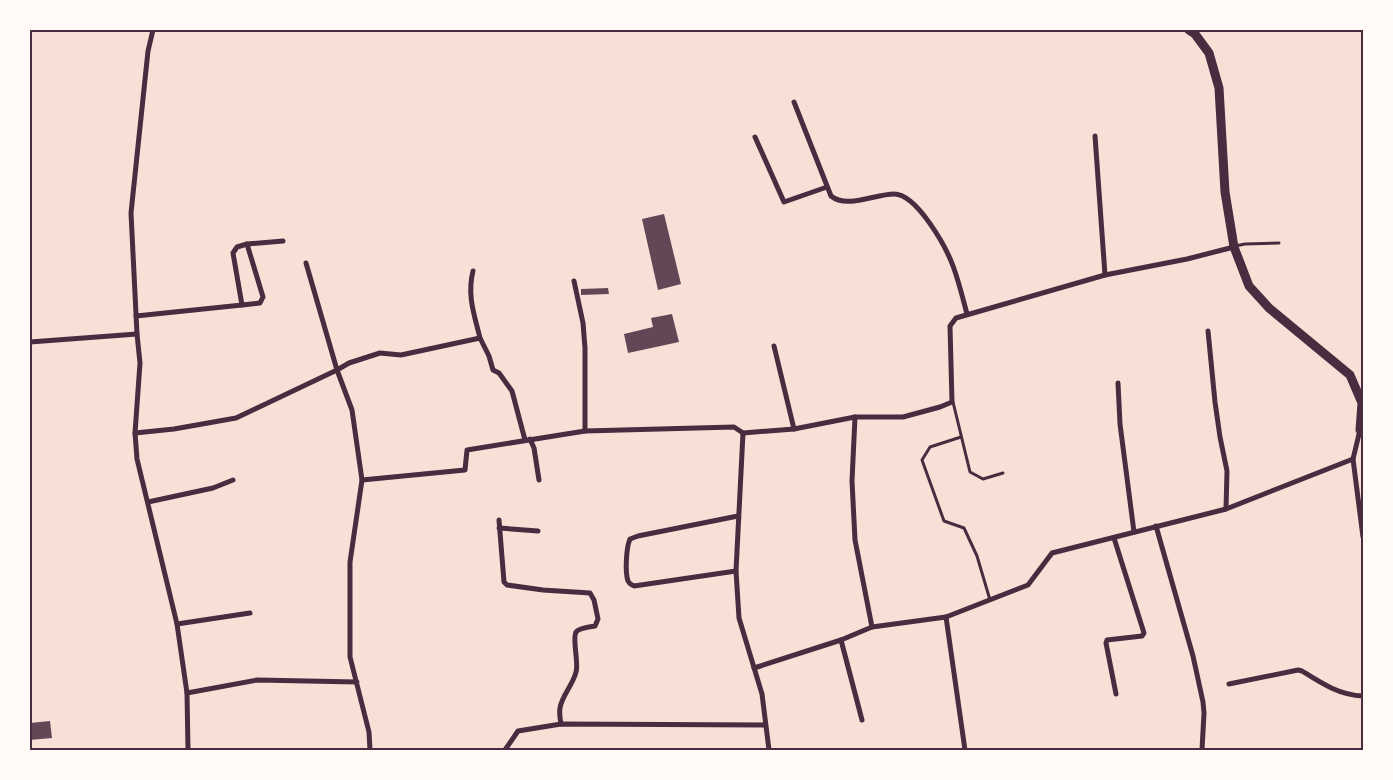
<svg xmlns="http://www.w3.org/2000/svg" width="1393" height="780" viewBox="0 0 1393 780" font-family="Helvetica,sans-serif">
  <style>
    .building { fill: #644757 }
    .lines { fill: none; stroke-linecap: round; stroke-linejoin: round }
    .service { stroke: #4a2c40; stroke-width: 3 }
    .minor { stroke: #4a2c40; stroke-width: 5 }
    .secondary { stroke: #4a2c40; stroke-width: 9 }
    .neatline { fill: none; stroke: #4a2c40; stroke-width: 2 }
  </style>
  <rect width="100%" height="100%" fill="#f7e1d7"/>
  <g class="building">
    <polygon points="664,214 681,284 658,290 642,219"/>
    <polygon points="608,288 609,294 581,295 581,289"/>
    <polygon points="672,314 679,342 628,353 624,334 653,327 651,318"/>
    <polygon points="50,721 52,738 30,740 30,723"/>
  </g>
  <g class="lines">
    <g class="service">
      <polyline points="1235,246 1245,244 1279,243"/>
      <polyline points="953,402 970,472 983,479 1003,473"/>
      <polyline points="961,437 930,447 922,460 944,521 964,528 977,556 990,600"/>
    </g>
    <g class="minor">
      <polyline points="153,30 148,51 131,213 137,334 140,363 135,433 137,459 177,624 187,693 188,750"/>
      <path d="M794,102L831,196C847,209 875,194 894,194C917,194 946,247 953,266C959,282 963,299 967,314"/>
      <polyline points="1095,136 1105,275"/>
      <polyline points="755,137 784,202 827,187"/>
      <polyline points="306,263 337,370 352,410 362,480 350,562 350,657 369,732 370,750"/>
      <path d="M473,271C467,295 474,314 480,338"/>
      <polyline points="574,281 583,323 585,348 585,431"/>
      <polyline points="242,305 260,303 263,297 247,244"/>
      <polyline points="136,316 242,305 233,253 237,247 247,244 283,241"/>
      <polyline points="1208,331 1215,402 1220,437 1227,471 1226,509"/>
      <polyline points="30,342 137,334"/>
      <polyline points="774,346 794,429"/>
      <polyline points="1118,383 1120,424 1134,532"/>
      <polyline points="855,417 852,481 855,540 872,627"/>
      <polyline points="1360,430 1353,459 1363,537"/>
      <polyline points="135,433 174,429 236,418 337,370 349,363 380,353 401,355 480,338 489,356 493,370 499,373 512,391 525,440"/>
      <polyline points="743,433 736,571 739,618 762,694 769,750"/>
      <polyline points="530,439 534,448 539,480"/>
      <polyline points="362,480 465,470 467,450 585,431 734,427 743,433 794,429 855,417 903,417 940,407 952,402 950,326 956,318 1105,275 1187,259 1234,247"/>
      <polyline points="148,502 213,488 233,480"/>
      <path d="M499,520L504,582L507,585L543,590L590,593L594,600L598,619L595,626C590,627 579,628 576,632C572,640 579,662 576,672C573,685 562,695 560,708C559,713 560,718 561,724"/>
      <polyline points="1156,526 1193,656 1203,702 1204,713 1202,750"/>
      <polyline points="499,528 538,531"/>
      <polyline points="1114,538 1144,633 1142,636 1107,640 1106,643 1116,694"/>
      <path d="M736,571L634,586C631,584 630,585 628,581C625,573 626,548 630,539L638,536L738,516"/>
      <polyline points="946,617 965,750"/>
      <polyline points="177,624 250,613"/>
      <polyline points="841,640 862,720"/>
      <polyline points="754,668 841,640 872,627 946,617 1028,585 1052,553 1226,509 1353,459"/>
      <path d="M1229,684L1298,670L1302,671C1321,683 1339,695 1363,696"/>
      <polyline points="187,693 257,680 357,682"/>
      <polyline points="505,750 518,731 561,724 765,725"/>
    </g>
    <polyline class="secondary" points="1189,30 1195,34 1209,53 1219,88 1225,192 1234,247 1249,286 1269,308 1350,375 1362,403 1360,430 1363,429"/>
  </g>
  <rect width="1393" height="780" fill="none" stroke="#fffaf5" stroke-width="62"/>
  <rect x="31" y="31" width="1331" height="718" class="neatline"/>
</svg>
